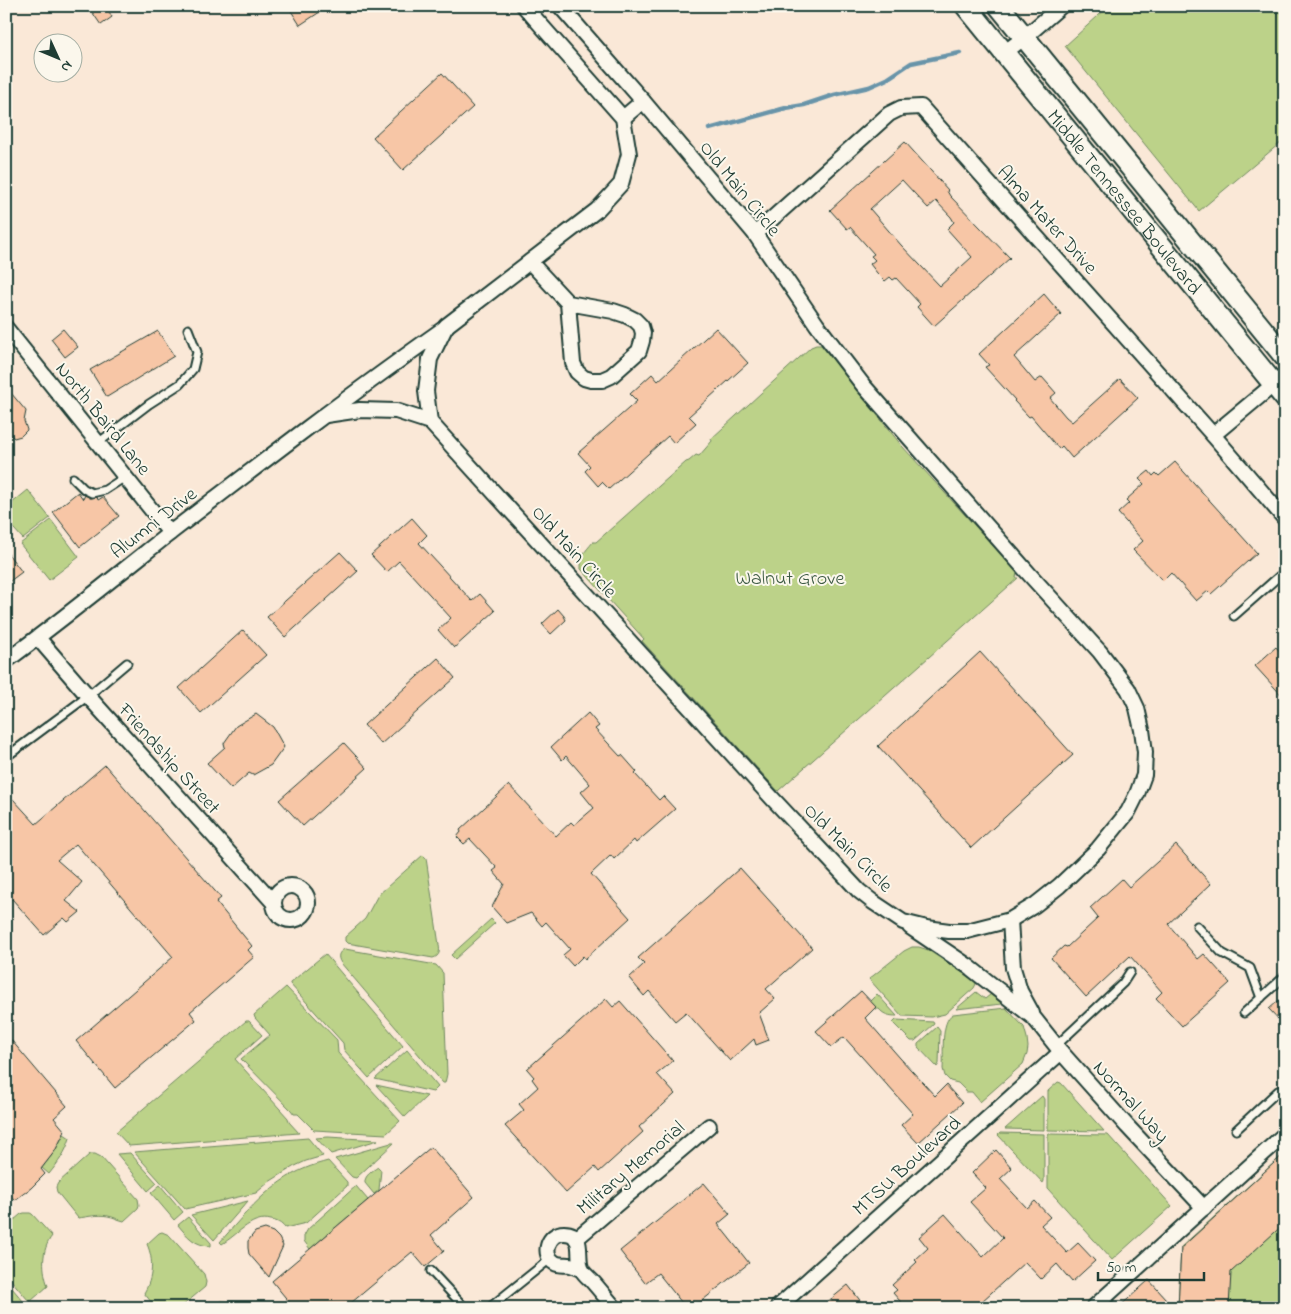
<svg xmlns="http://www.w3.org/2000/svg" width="1291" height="1314" viewBox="0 0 1291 1314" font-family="'Indie Flower',sans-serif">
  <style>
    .green { fill: #bcd289; stroke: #6e885e }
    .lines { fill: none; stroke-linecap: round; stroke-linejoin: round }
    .stream { stroke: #6894a9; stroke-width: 4.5 }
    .building { fill: #f7c6a6; stroke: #1f3d34; fill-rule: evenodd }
    .service-casing { stroke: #1f3d34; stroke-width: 11 }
    .minor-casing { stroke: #1f3d34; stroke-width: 18 }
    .secondary-casing { stroke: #1f3d34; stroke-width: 24 }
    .service { stroke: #fbf7ec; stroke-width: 7 }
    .minor { stroke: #fbf7ec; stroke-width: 14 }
    .secondary { stroke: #fbf7ec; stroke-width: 20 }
    .labels { text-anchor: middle; stroke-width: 4; stroke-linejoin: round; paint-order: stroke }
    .street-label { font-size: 20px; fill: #1f3d34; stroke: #fbf7ec }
    .park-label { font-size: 20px; fill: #3e5b45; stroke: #fbf7ec }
  </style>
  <rect width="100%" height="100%" fill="#fae8d7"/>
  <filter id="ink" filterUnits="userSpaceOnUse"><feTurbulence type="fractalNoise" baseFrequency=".02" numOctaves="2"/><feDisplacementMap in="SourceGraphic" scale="10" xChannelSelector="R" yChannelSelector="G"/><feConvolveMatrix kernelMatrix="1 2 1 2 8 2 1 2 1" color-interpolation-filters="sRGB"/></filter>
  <g filter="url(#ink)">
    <g class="green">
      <polygon points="1109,6 1285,6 1285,139 1199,211 1065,46"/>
      <path d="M816,345H821L902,446L1017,572L1016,578H1018L778,791L642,641L644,639L581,569C581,554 584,553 593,542H596L686,462L689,461L696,455L699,456L712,441L711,439L811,347Z"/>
      <polygon points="28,490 50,518 23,539 6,520 6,508"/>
      <polygon points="51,520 79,557 49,580 20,544"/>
      <path d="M423,855L426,858L439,945C440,951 440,956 433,958L347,943L345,941V937L365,919L378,895Z"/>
      <polygon points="491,919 495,923 455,959 451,955"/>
      <polygon points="912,947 919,947 928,950 975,981 976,984 974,988 945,1014 932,1017 902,1016 869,979 904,951"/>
      <path d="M345,949L436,965L443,973L447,1074L445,1083H443L341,963C337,957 338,952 345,949Z"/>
      <polygon points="325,954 403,1046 369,1078 344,1050 343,1043 290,984 290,983"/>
      <polygon points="286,987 337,1040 338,1053 400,1121 386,1134 314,1130 298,1114 294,1114 291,1110 241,1059 270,1035 255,1018 254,1015"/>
      <polygon points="976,992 985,999 991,994 1002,1004 956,1009"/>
      <path d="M877,994L897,1016C890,1016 884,1015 879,1009H876V1007L870,1001Z"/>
      <path d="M1006,1008L1024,1027L1027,1038L1028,1047L1027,1054L1023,1064L980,1102L972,1092H966V1091L958,1083L950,1081L945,1076L943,1069C944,1055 940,1021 953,1014Z"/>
      <polygon points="896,1020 933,1022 934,1024 915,1041 911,1041 893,1023"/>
      <polygon points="246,1021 249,1021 262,1035 235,1059 288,1118 289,1122 299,1133 129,1146 116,1132"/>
      <polygon points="937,1027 940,1031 939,1064 937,1067 918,1047 918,1044"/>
      <polygon points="407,1050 438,1087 433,1092 375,1079"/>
      <polygon points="1058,1082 1061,1083 1104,1131 1048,1130 1048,1091"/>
      <polygon points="376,1085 427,1096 405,1117"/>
      <polygon points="1042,1096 1044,1099 1044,1130 1005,1129"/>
      <polygon points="1000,1133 1044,1134 1044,1181 1043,1183 998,1135"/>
      <path d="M64,1134L70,1138C66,1152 58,1163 49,1174L42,1168L55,1151Z"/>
      <polygon points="1048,1134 1108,1135 1172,1206 1112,1260 1048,1189"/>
      <polygon points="328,1137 378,1140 331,1154 316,1138"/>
      <polygon points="308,1138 323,1156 306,1161 293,1167 269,1182 256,1193 185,1209 134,1152"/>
      <polygon points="391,1143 394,1143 356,1178 352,1177 335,1159"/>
      <polygon points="130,1153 157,1183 148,1191 117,1154"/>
      <polygon points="1285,1153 1285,1308 1178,1308 1181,1247"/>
      <path d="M90,1154H95L101,1157L138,1199L139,1205L138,1208L124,1221C119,1220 114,1217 108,1216C97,1214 88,1217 78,1218L57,1192L56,1187L58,1183Z"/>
      <path d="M328,1161L347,1182V1186L306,1223L285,1228C281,1223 277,1221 271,1220C253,1215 239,1233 225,1242L222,1244L220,1242C245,1214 270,1182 306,1168C313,1165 321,1163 328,1161Z"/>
      <path d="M378,1167L381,1170L379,1190L374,1194L365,1183C364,1176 372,1171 378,1167Z"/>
      <polygon points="160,1185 183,1212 174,1220 151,1193"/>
      <polygon points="356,1186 368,1200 310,1249 304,1241 304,1236 308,1229"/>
      <polygon points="248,1201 214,1240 191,1215"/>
      <path d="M24,1213H30L32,1214L52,1236C41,1250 42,1270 48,1286L31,1301L28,1300L6,1274V1227L21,1214Z"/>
      <path d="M188,1217L211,1243V1246C195,1246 187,1236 178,1225Z"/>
      <path d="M162,1232L169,1235L204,1274L206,1282L205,1287L180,1308H156L144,1293C153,1278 154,1260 147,1244L159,1233Z"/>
      <polygon points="6,1281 29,1308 16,1308 8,1305 6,1307"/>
      <polygon points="220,1301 235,1302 239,1308 216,1308 221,1303"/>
    </g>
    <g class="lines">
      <polyline class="stream" points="709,129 786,108 804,105 834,95 869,87 887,79 911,63 960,53"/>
    </g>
    <g class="building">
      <polygon points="88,6 106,6 112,17 101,25"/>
      <polygon points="288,6 329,6 300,25"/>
      <polygon points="442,73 473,107 403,170 373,137"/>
      <path d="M905,142L948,190L947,191L950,196L1010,258L934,326L917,307L920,304L896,278L893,280L890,277L885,281L877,273L870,264L875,260L871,256L874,254L850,227L847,229L830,210ZM902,180L928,208L936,201L951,217L954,222L947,229L972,257L940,286L901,245L870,209Z"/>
      <polygon points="1044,294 1061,314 1014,357 1035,382 1042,377 1056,393 1050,398 1066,417 1072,422 1120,379 1138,398 1072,458 1062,446 1059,449 1031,416 1029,417 1014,401 1015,400 985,367 989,365 979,354"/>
      <polygon points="716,328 748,363 689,416 696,423 674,443 668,436 609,489 602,482 598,486 585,471 590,466 578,453 637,401 630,394 652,374 658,381"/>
      <polygon points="63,329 78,347 65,357 51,339"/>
      <polygon points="158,331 174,356 107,397 90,370"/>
      <polygon points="6,387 26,411 24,421 27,430 21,436 14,438 6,430"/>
      <polygon points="1175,462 1257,553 1211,594 1208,591 1196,601 1171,573 1163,581 1133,550 1143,541 1118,513 1129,503 1126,500 1144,484 1139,479 1149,471 1153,476 1156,473 1159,476"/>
      <polygon points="78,492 83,499 85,495 90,498 97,497 98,500 103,497 119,516 80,547 53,512"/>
      <polygon points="412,518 427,535 419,543 472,601 480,594 495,611 454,648 438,630 451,618 399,561 387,572 371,555"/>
      <polygon points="6,551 22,572 6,584"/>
      <polygon points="340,552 358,571 285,637 267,617"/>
      <polygon points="558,609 564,616 566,620 551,634 542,624"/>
      <polygon points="243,630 266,655 201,713 179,688"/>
      <polygon points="1276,647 1285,657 1285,699 1255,666"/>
      <polygon points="980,652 1073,755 971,848 878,746"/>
      <polygon points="438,658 455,678 381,744 364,725"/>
      <polygon points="588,713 599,726 595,729 620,756 622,755 637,772 635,774 659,800 663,796 675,809 636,843 634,840 614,859 611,855 591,874 630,918 585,959 583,956 573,966 563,955 570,949 546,922 542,926 531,913 506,923 492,907 504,884 493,871 497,868 470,839 464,844 457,837 461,832 460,830 509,785 556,836 571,822 574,825 594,808 581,792 590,784 566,756 562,760 551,747"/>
      <polygon points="256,714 273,727 284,747 271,765 253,775 249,773 231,789 207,763 225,747 224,743 236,726"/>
      <polygon points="344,743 367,768 303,826 279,800"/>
      <polygon points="105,765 221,898 216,902 252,946 248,950 254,957 190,1012 196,1020 115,1088 76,1041 173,957 76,844 57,860 82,882 66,901 80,912 68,922 64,918 44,935 12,899 6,904 6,805 13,799 36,824"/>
      <polygon points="1176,845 1211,884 1168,924 1198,959 1204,954 1230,983 1182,1026 1156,998 1162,992 1130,956 1086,997 1051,958 1064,946 1067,947 1098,918 1090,908 1122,879 1129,887"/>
      <polygon points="740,868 812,948 766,989 775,999 759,1013 769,1040 756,1045 754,1039 730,1061 686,1012 675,1021 649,991 644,996 629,978 644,964 638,958"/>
      <polygon points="861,991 876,1007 865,1018 900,1058 935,1096 946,1085 962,1103 918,1143 901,1125 913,1114 844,1037 831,1047 816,1031"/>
      <polygon points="1285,995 1285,1026 1269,1009"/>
      <polygon points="606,999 613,1007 620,1001 673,1061 657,1074 675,1094 639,1127 643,1132 599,1172 595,1167 566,1193 505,1126 524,1110 519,1104 538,1087 532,1079 534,1077 527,1069"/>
      <polygon points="6,1034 67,1106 54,1118 65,1131 55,1151 41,1169 45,1174 31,1188 15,1200 11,1196 6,1199"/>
      <polygon points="431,1147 474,1197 431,1235 444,1251 425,1267 412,1252 345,1308 294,1308 272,1281"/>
      <polygon points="996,1150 1012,1168 1000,1179 1027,1208 1035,1201 1050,1217 1041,1225 1067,1253 1078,1243 1095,1261 1072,1282 1057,1264 1041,1279 1025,1262 981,1302 987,1308 906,1308 893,1293 897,1290 892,1285 917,1262 915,1260 928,1248 919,1237 945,1214 983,1257 1003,1238 970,1202 986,1188 972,1173"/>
      <polygon points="1285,1153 1285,1223 1231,1272 1229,1308 1178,1308 1181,1248"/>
      <polygon points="704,1183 730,1214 718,1224 749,1263 693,1308 686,1308 658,1273 645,1283 620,1251"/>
      <polygon points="265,1229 273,1232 279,1238 283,1246 269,1277 249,1254 248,1248 248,1241 255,1232"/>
      <polygon points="1149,1280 1174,1308 1118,1308"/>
      <polygon points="848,1285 866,1308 820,1308"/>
    </g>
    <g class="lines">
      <g class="service-casing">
        <g id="service">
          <polyline points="98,443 149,404 180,384 193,369 197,352 188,329"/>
          <polyline points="73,478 84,489 92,493 105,490 125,477"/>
          <polyline points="1234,616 1285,571"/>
          <polyline points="6,757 88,696 127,663"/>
          <polyline points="1197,926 1222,953 1250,968 1261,998"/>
          <polyline points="1244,1013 1285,976"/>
          <polyline points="1057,1045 1123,983 1130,972"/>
          <polyline points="1236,1130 1278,1091 1285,1090"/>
          <polyline points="431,1271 465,1308"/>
          <polyline points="489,1308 550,1259"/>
        </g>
      </g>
      <g class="minor-casing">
        <g id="minor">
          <polyline points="524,6 623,118 629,154 621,184 597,210 446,326 430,359 426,391 430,422 772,798 859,891 873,902 903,922 927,928 949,931 967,931 1010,920 1035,905 1059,886 1098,849 1128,812 1137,794 1144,775 1145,752 1142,730 1137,708 1128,689 1100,652 1030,575 863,385 817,325 755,234 643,101 560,6"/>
          <polyline points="1004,53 1025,37 1061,6"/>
          <polyline points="623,118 643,101"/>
          <polyline points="755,234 889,114 901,108 921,107 1213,435 1285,519"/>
          <polyline points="530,262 568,303 613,311 625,315 635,320 641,326 643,333 642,341 639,351 611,376 602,380 591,380 584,378 577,372 573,363 568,303"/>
          <polyline points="6,328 170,533"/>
          <polyline points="326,415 360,410 396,411 430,422"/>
          <polyline points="1213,435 1285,375"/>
          <polyline points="38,638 88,696 274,903"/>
          <path d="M6,661C62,620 116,576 170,533C261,463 352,393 446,327"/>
          <circle cx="291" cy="903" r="17"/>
          <polyline points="1010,920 1013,968 1020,991 1032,1013"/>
          <polyline points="910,927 968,966 1034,1018 1061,1052 1127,1126 1204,1208"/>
          <polyline points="576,1239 709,1126"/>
          <path d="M581,1269C578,1268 574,1266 570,1265C565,1264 560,1266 555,1263C541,1255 548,1233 564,1233C587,1233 575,1258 582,1270C584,1274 589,1278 592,1281C600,1290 607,1299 615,1308"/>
          <polyline points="777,1308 1061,1052"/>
          <polyline points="1093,1308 1285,1134"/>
        </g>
      </g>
      <g class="secondary-casing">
        <g id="secondary">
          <path id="s1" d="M966,6L1285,398"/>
          <polyline points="999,6 1285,357"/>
        </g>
      </g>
      <use href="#service" class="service"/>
      <use href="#minor" class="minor"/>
      <use href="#secondary" class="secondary"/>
    </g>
  </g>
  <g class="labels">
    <g class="street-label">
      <text transform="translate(741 188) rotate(51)" y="7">Old Main Circle</text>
      <text dy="7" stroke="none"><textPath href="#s1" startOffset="252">Middle Tennessee Boulevard</textPath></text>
      <text transform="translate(1048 219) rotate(48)" y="7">Alma Mater Drive</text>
      <text transform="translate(104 418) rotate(51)" y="7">North Baird Lane</text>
      <text transform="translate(153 522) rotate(-38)" y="7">Alumni Drive</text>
      <text transform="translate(575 551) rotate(48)" y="7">Old Main Circle</text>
      <text transform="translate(170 758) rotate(48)" y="7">Friendship Street</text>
      <text transform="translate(849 847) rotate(45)" y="7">Old Main Circle</text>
      <text transform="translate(1132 1101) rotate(48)" y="7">Normal Way</text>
      <text transform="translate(906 1165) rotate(-42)" y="7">MTSU Boulevard</text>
      <text transform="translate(630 1167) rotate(-40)" y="7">Military Memorial</text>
    </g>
    <g class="park-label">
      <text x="790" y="584">Walnut Grove</text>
    </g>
  </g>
  <rect width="1291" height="1314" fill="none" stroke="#fbf7ec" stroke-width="25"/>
  <rect x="12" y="12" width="1266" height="1289" fill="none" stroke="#1f3d34" stroke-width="2" filter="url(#ink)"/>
  <g transform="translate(58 58) rotate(134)"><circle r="24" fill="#fbf7ec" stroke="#a3ada2"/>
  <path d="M0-4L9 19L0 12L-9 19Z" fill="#1f3d34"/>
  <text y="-8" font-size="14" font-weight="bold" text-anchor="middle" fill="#1f3d34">N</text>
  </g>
  <path d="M1098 1272v8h106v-8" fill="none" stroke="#1f3d34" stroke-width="2.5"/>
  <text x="1106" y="1272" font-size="15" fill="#1f3d34" stroke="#fbf7ec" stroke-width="4" paint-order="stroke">50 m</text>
</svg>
